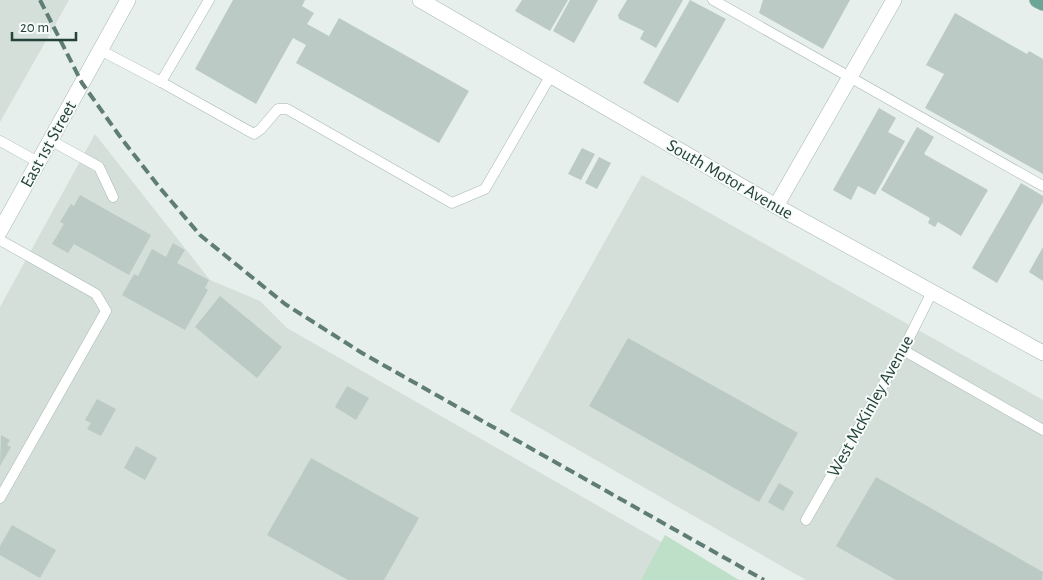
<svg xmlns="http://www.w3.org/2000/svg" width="1043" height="580" viewBox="0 0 1043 580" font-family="'Alegreya Sans',sans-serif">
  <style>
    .built { fill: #d4dfda }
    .green { fill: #bfe0c8 }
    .building { fill: #bbcac4 }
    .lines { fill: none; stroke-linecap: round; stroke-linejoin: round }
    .service-casing { stroke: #a8b8b2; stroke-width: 11 }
    .minor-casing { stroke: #a8b8b2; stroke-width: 16 }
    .primary-casing { stroke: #c2cac8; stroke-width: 16 }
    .service { stroke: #fff; stroke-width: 10 }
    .minor { stroke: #fff; stroke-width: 15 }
    .primary { stroke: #6aa596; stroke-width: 15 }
    .rail { stroke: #5f7d75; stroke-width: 4; stroke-dasharray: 10 5; stroke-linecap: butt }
    .labels { text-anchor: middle; stroke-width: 4; stroke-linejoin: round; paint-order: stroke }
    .street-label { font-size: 18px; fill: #24423a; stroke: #f7fbf9 }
  </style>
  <rect width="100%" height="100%" fill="#e6efeb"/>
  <g class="built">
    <polygon points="0,0 69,0 0,122"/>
    <polygon points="95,134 210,280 260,301 287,328 663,543 642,580 0,580 0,307"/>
    <polygon points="642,175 1043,400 1043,580 806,580 510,411"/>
  </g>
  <polygon class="green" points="665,535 739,580 641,580"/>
  <g class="building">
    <polygon points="233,0 305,0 302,6 314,13 307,24 329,36 339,18 469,91 439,143 296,63 306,45 293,38 256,104 195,69"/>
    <polygon points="522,0 568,0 550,31 515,11"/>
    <polygon points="570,0 598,0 574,43 553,31"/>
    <polygon points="627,0 683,0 656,48 640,39 644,31 619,19 618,15"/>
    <polygon points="690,0 726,19 678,103 643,83"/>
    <polygon points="763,0 850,0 823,49 759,13"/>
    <polygon points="955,13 1027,54 1029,51 1043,59 1043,174 925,108 944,74 926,65"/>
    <polygon points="879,108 896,118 888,132 905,141 875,195 858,186 851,200 833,190"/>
    <polygon points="917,127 934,137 924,154 988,190 961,236 938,222 935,227 928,223 930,218 881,190"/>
    <polygon points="582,148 595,154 581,180 568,174"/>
    <polygon points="599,157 611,163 597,189 585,183"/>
    <polygon points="1021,183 1043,196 1043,202 997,283 972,268"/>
    <polygon points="80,195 151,235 129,275 74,244 68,253 52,244 64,224 60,222 71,204 74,206"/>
    <polygon points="173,243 185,250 177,263 209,280 205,288 208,290 185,330 122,295 134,274 138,276 152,249 166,257"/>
    <polygon points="1043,247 1043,281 1029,272"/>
    <polygon points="220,296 282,347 257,378 195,327"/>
    <polygon points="628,338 798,433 759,502 589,406"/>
    <polygon points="347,386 369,398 356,420 335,407"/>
    <polygon points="97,399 116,409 101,436 87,429 91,423 85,420"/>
    <polygon points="1,435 10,440 7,445 11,447 0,466"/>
    <polygon points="136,446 157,458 145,480 124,468"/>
    <polygon points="311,458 419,518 384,580 348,580 267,535"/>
    <polygon points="876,477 1043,572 1042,580 896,580 836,546"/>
    <polygon points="779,483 794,492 783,511 768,502"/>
    <polygon points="12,525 56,550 40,578 0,555 0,546"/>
  </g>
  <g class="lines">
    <g class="service-casing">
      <g id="service">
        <polyline points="209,0 161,82 254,134 261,129 278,109 287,109 452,203 485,189 551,75"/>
        <polyline points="713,0 1043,186"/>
        <polyline points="100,50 161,82"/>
        <polyline points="50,140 99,167 113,197"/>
        <polyline points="0,141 38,162"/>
        <polyline points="0,240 96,294 106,311 0,498"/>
        <polyline points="903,350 1043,430"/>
        <polyline points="806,520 903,350 932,292"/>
      </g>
    </g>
    <g class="minor-casing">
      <g id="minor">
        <polyline points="420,0 776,206 1043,353"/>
        <polyline points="776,206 894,0"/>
        <polyline points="0,231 128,0"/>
      </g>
    </g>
    <g class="primary-casing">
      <polyline id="primary" points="1037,0 1043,3"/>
    </g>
    <use href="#service" class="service"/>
    <use href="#minor" class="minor"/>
    <use href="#primary" class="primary"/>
    <polyline class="rail" points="40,0 82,83 121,138 160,188 200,235 285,304 362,353 764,580"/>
  </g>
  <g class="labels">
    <g class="street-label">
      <text transform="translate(48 144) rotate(-61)" y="6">East 1st Street</text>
      <text transform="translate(730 179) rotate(30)" y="6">South Motor Avenue</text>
      <text transform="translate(870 406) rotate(-61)" y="6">West McKinley Avenue</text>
    </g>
  </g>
  <path d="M12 32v8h64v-8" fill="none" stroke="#24423a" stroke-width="2.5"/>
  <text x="20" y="32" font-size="15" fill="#24423a" stroke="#f7fbf9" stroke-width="4" paint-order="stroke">20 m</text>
</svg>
